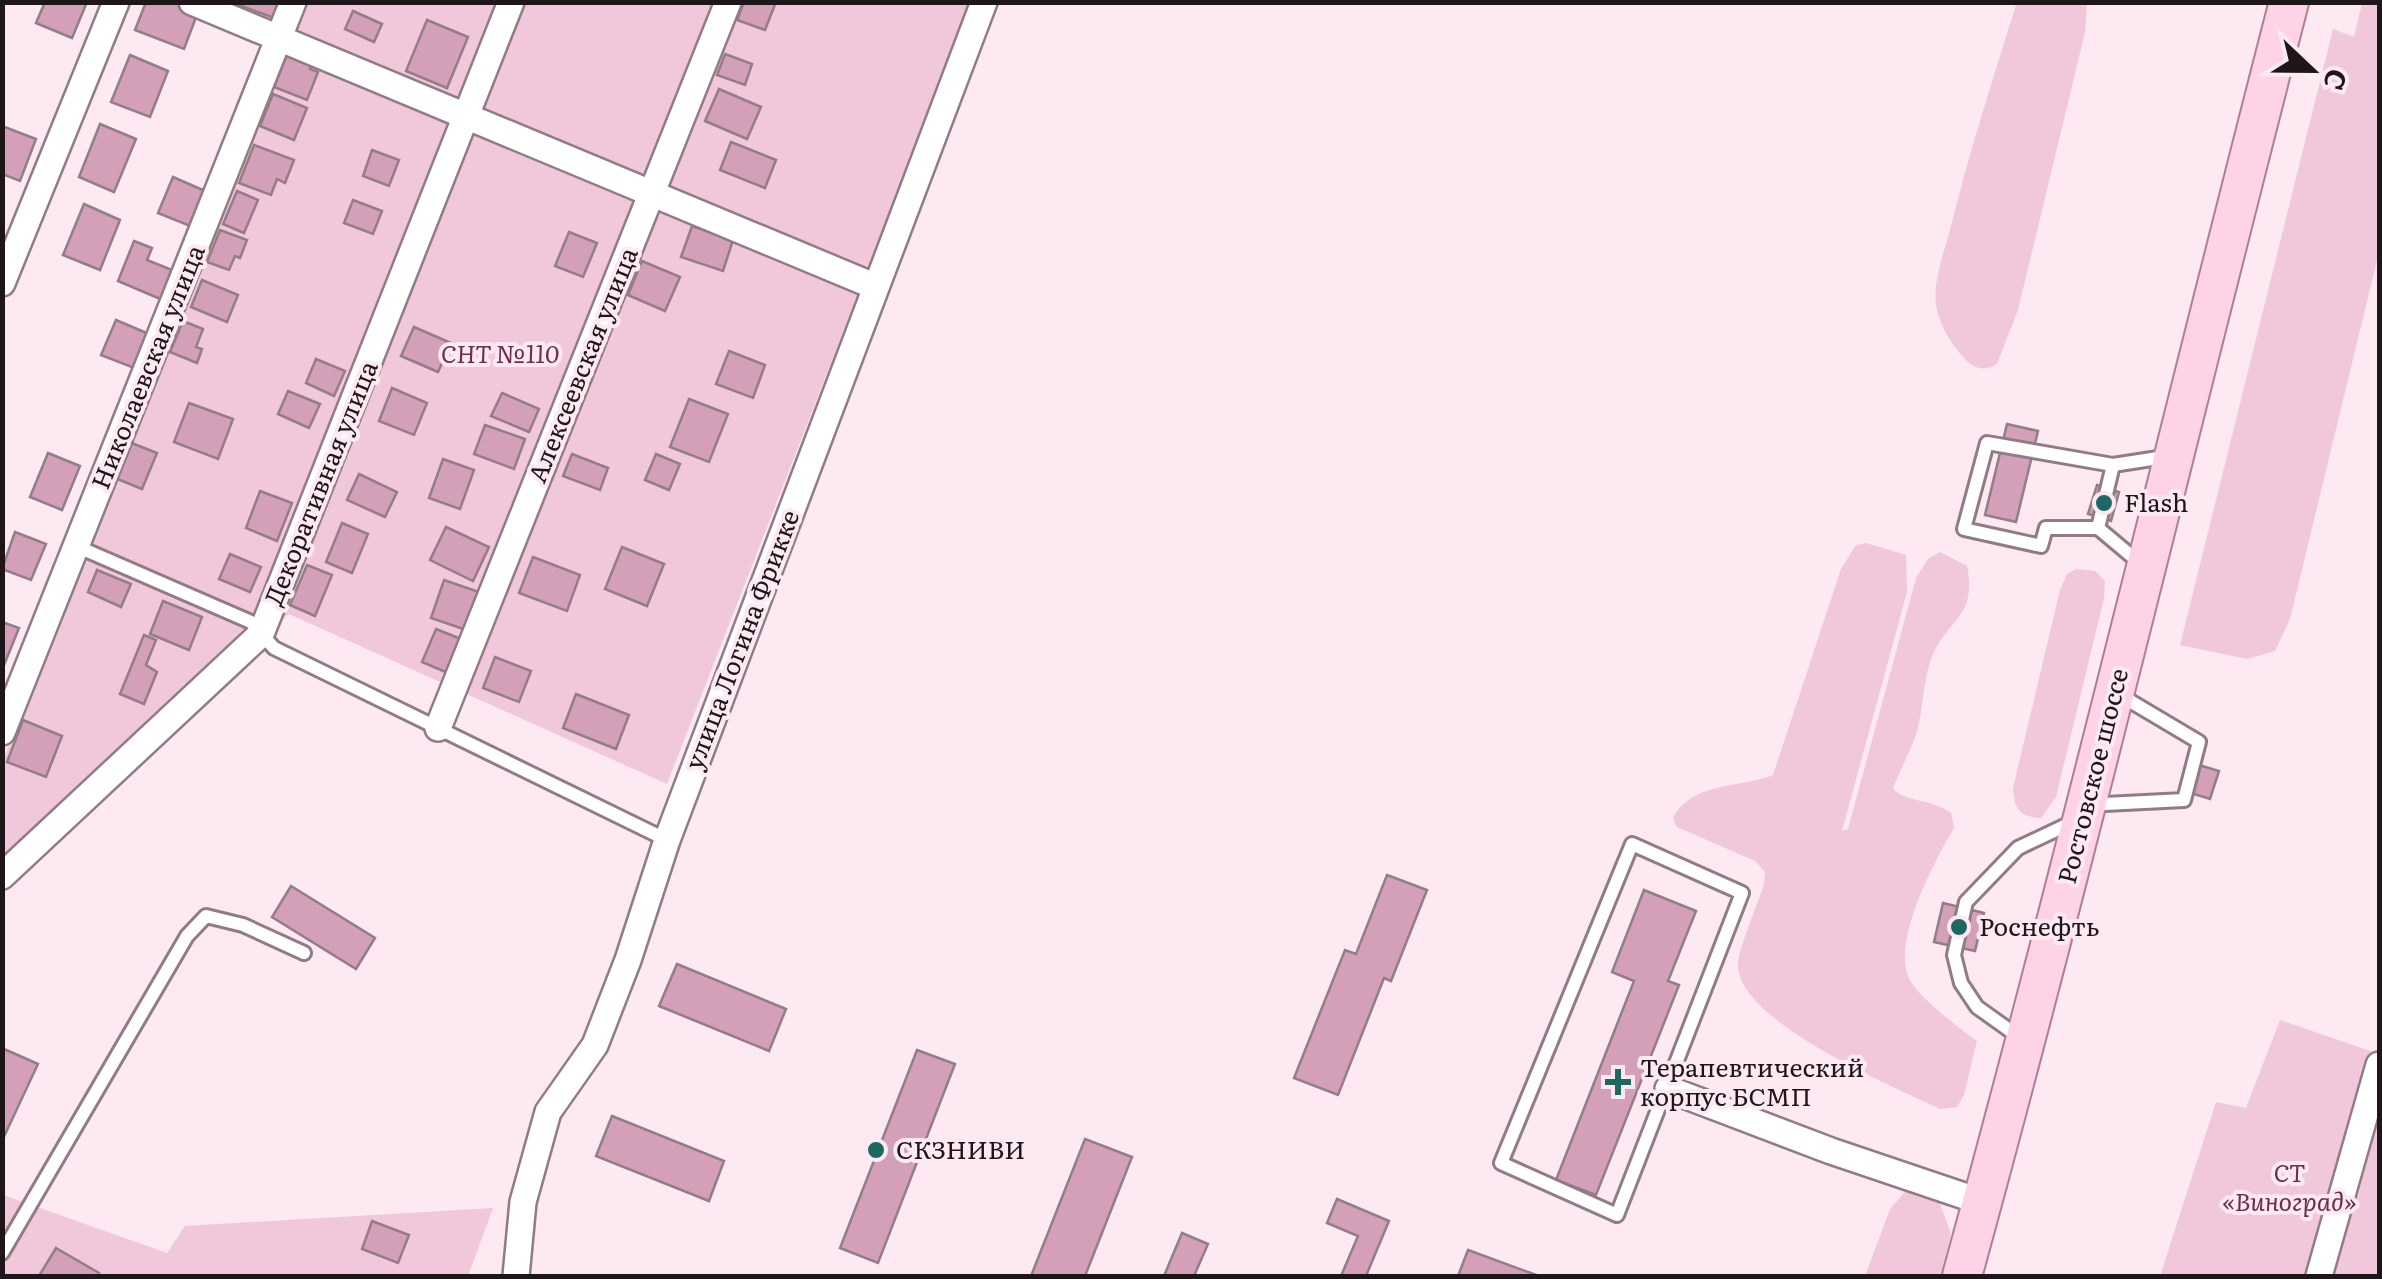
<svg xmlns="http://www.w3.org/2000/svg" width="2382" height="1279" viewBox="0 0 2382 1279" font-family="Literata,serif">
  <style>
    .green { fill: #f1c8db }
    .building { fill: #d49fb8; stroke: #937d87; stroke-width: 2.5 }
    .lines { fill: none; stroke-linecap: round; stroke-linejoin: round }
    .lane-casing { stroke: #917c85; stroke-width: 18 }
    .street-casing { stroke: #917c85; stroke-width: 30 }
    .primary-casing { stroke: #af7e94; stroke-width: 42 }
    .lane { stroke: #fff; stroke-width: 12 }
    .street { stroke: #fff; stroke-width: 25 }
    .primary { stroke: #fed3e7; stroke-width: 38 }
    .poi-dot { fill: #1d6863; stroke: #fce9f1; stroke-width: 4 }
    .labels { text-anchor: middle; stroke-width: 8; stroke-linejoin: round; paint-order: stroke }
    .park-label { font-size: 25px; font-style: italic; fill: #6d2d50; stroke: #fce9f1 }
    .street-label { font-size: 25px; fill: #1e1619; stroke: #fce9f1 }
    .poi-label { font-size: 25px; fill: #1e1619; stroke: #fce9f1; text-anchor: start }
  </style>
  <rect width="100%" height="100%" fill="#fce9f1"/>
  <g class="green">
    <path d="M2017,2L2087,3L2085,32L2018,310L1997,364C1985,372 1974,369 1964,358C1951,344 1939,324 1936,305C1933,280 1944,253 1950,230C1969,153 1993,78 2017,2Z"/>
    <polygon points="304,3 971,3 667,784 289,614 3,860 3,760"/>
    <polygon points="2362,3 2379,3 2379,252 2290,619 2275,651 2247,659 2180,645 2333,29 2354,37"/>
    <path d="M1866,543L1906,555L1907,592L1842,831L1848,829L1916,578L1928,559L1940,552L1967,566C1978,620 1944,619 1930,662C1923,684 1923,709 1917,731C1911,751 1900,769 1893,789C1907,803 1931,798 1951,813L1954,828C1935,860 1893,939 1908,976C1915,995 1960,1029 1977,1041L1964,1095L1957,1107L1940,1109C1895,1087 1738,1022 1738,965C1738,949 1759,901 1764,884L1765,872L1755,861L1677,827L1673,818C1693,781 1738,789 1773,775L1841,569L1856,545Z"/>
    <path d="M2076,569L2095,571L2105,581L2104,598L2056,797L2041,818C2020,817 2014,809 2013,788L2060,590L2067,574Z"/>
    <polygon points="2280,1020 2379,1054 2379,1276 2160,1276 2216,1102 2246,1108"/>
    <polygon points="1908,1188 1939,1201 1951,1234 1941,1276 1865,1276 1890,1209"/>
    <polygon points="3,1195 167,1253 185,1226 493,1208 468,1276 3,1276"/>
  </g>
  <g class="building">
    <polygon points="45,2 87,2 72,38 36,23"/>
    <polygon points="146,2 174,2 198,12 184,49 135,30"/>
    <polygon points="240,2 282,2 277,19 239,5"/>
    <polygon points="744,2 776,2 765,30 737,20"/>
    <polygon points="353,11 382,24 374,42 345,29"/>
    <polygon points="427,20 468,37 447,88 406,71"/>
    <polygon points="289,50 313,60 310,69 318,72 307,100 274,87"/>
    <polygon points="725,54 752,64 745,85 717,75"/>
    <polygon points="130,55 168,71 150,117 111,102"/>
    <polygon points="719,89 761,107 747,139 705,121"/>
    <polygon points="273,94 307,108 294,140 260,126"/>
    <polygon points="100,124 136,139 114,192 79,177"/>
    <polygon points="2,126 36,139 20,181 2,174"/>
    <polygon points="731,142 776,160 765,188 720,170"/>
    <polygon points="254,145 294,160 285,183 277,179 271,195 239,183"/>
    <polygon points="372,150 399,160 389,186 363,176"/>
    <polygon points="173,177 205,191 190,226 158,213"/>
    <polygon points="237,191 258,200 244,233 223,224"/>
    <polygon points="353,200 382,211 373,234 344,223"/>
    <polygon points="84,204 120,220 100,270 63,255"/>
    <polygon points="692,226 733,240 723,271 681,257"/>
    <polygon points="220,230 247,240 240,258 235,256 229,270 207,262"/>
    <polygon points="569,232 597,243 583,277 555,266"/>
    <polygon points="134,241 152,248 147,260 177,272 165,301 118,281"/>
    <polygon points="642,261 680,277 665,311 628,295"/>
    <polygon points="202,280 238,295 227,322 191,307"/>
    <polygon points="116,320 149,334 134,368 101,355"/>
    <polygon points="183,321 203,329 196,347 202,349 197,363 170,352"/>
    <polygon points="414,327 451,343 438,372 401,356"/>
    <polygon points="729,351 765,365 753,398 716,384"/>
    <polygon points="316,359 345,371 334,396 306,383"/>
    <polygon points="392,388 427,403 414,435 379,421"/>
    <polygon points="288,391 320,404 309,428 278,414"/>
    <polygon points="502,393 539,409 529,432 491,416"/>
    <polygon points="689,399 728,414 709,462 670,447"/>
    <polygon points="189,403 233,419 218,459 174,442"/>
    <polygon points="2007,424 2038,431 2016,522 1985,515"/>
    <polygon points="485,425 525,439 514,469 474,454"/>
    <polygon points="129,442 157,453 142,489 115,478"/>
    <polygon points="48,453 80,466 62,510 30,497"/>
    <polygon points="572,454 608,468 600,490 563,476"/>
    <polygon points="656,454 680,464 669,490 645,480"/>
    <polygon points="443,459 474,470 460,509 429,498"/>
    <polygon points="359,474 397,492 385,517 347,500"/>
    <polygon points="2097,485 2119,492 2111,521 2088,514"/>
    <polygon points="260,491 292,503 277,541 246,528"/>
    <polygon points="342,523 368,534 352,573 326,562"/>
    <polygon points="446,527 489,547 473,581 430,560"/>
    <polygon points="15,532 46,544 31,580 2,569"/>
    <polygon points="622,547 664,564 647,606 605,589"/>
    <polygon points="230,554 261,567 250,592 219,579"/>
    <polygon points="533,557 580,575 567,611 519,593"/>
    <polygon points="307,565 332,575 315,616 290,605"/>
    <polygon points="97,570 131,584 121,607 88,592"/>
    <polygon points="444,580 479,592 466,630 431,618"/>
    <polygon points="163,601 202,617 189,650 150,634"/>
    <polygon points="2,622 19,628 2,670"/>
    <polygon points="436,629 461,639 448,673 422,662"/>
    <polygon points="144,635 156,640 146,665 157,672 144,704 120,694"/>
    <polygon points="495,657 531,671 519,702 483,688"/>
    <polygon points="576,694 629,715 616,749 563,728"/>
    <polygon points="23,720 62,736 46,777 7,762"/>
    <polygon points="2196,764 2219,771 2210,799 2187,792"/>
    <polygon points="1387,875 1427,890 1391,981 1384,978 1338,1095 1294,1078 1345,950 1356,954"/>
    <polygon points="291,886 375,938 356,969 272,917"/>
    <polygon points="1644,890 1696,911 1668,981 1679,985 1596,1195 1556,1180 1634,981 1612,972"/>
    <polygon points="1943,903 1984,913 1975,951 1934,942"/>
    <polygon points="677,964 786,1009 769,1051 659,1006"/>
    <polygon points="4,1049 38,1064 2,1141 2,1053"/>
    <polygon points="917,1050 955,1064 878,1263 840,1248"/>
    <polygon points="612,1116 724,1161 709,1201 596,1156"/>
    <polygon points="1085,1139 1132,1157 1085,1276 1031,1276"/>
    <polygon points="1337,1199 1389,1221 1366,1276 1341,1276 1358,1236 1327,1223"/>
    <polygon points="372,1221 409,1235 398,1263 362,1249"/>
    <polygon points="1182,1233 1208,1244 1194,1276 1164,1276"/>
    <polygon points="56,1248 99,1273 97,1276 39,1276"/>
    <polygon points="1468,1250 1539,1276 1458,1276"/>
  </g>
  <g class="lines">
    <g class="lane-casing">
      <g id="lane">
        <polyline points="2098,528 2046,528 2041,546 1964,529 1987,443 2113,465"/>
        <polyline points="76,546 251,622 274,648 667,840"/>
        <polyline points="2141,564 2098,528 2113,465 2171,456"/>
        <polyline points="2105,804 2184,800 2199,742 2130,701"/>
        <polygon points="1632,844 1742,893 1617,1215 1501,1163"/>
        <polyline points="2019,1037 1977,1007 1961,983 1954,955 1966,902 2018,848 2073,822"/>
        <polyline points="2,1253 187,936 206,916 243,925 304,953"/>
      </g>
    </g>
    <g class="street-casing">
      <g id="street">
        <polyline points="192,2 874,286"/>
        <polyline points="2,283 116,2"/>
        <polyline points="438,728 728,2"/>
        <polyline points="2,732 293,2"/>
        <polyline points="2,876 261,634 511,2"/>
        <polyline points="1668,1089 1831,1151 1982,1202"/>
        <polyline points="516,1276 523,1202 548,1112 595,1045 628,960 667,840 984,2"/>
        <polyline points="2319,1276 2379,1065"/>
      </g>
    </g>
    <g class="primary-casing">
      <path id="primary" d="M1962,1276C2078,854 2179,427 2289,2"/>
    </g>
    <use href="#lane" class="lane"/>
    <use href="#street" class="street"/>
    <use href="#primary" class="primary"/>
  </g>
  <g class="poi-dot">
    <circle cx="2104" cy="503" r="10"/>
    <circle cx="1959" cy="927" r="10"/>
    <path d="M1613 1067h10v10h10v10h-10v10h-10v-10h-10v-10h10z"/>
    <circle cx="876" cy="1150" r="10"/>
  </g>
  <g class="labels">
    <g class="park-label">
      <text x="500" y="363">СНТ №110</text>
      <text x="2289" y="1182">СТ<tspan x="2289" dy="29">«Виноград»</tspan></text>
    </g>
    <g class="street-label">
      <text transform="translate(583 365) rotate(-68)" y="9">Алексеевская улица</text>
      <text transform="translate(148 367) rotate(-68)" y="9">Николаевская улица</text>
      <text transform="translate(321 483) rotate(-68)" y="9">Декоративная улица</text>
      <text transform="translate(742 640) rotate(-69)" y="9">улица Логина Фрикке</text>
      <text transform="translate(2093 776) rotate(-76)" y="9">Ростовское шоссе</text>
    </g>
    <g class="poi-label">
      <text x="2124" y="512">Flash</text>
      <text x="1979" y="936">Роснефть</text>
      <text x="1640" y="1077">Терапевтический<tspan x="1640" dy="29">корпус БСМП</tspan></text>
      <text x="896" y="1159">СКЗНИВИ</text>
    </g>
  </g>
  <rect width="2382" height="1279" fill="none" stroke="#1e1619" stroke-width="10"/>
  <g transform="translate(2312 70) rotate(112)" stroke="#fce9f1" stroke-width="8" paint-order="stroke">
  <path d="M0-8L18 38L0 25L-18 38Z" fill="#1e1619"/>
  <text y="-15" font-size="28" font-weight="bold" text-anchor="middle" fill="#1e1619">С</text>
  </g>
</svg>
